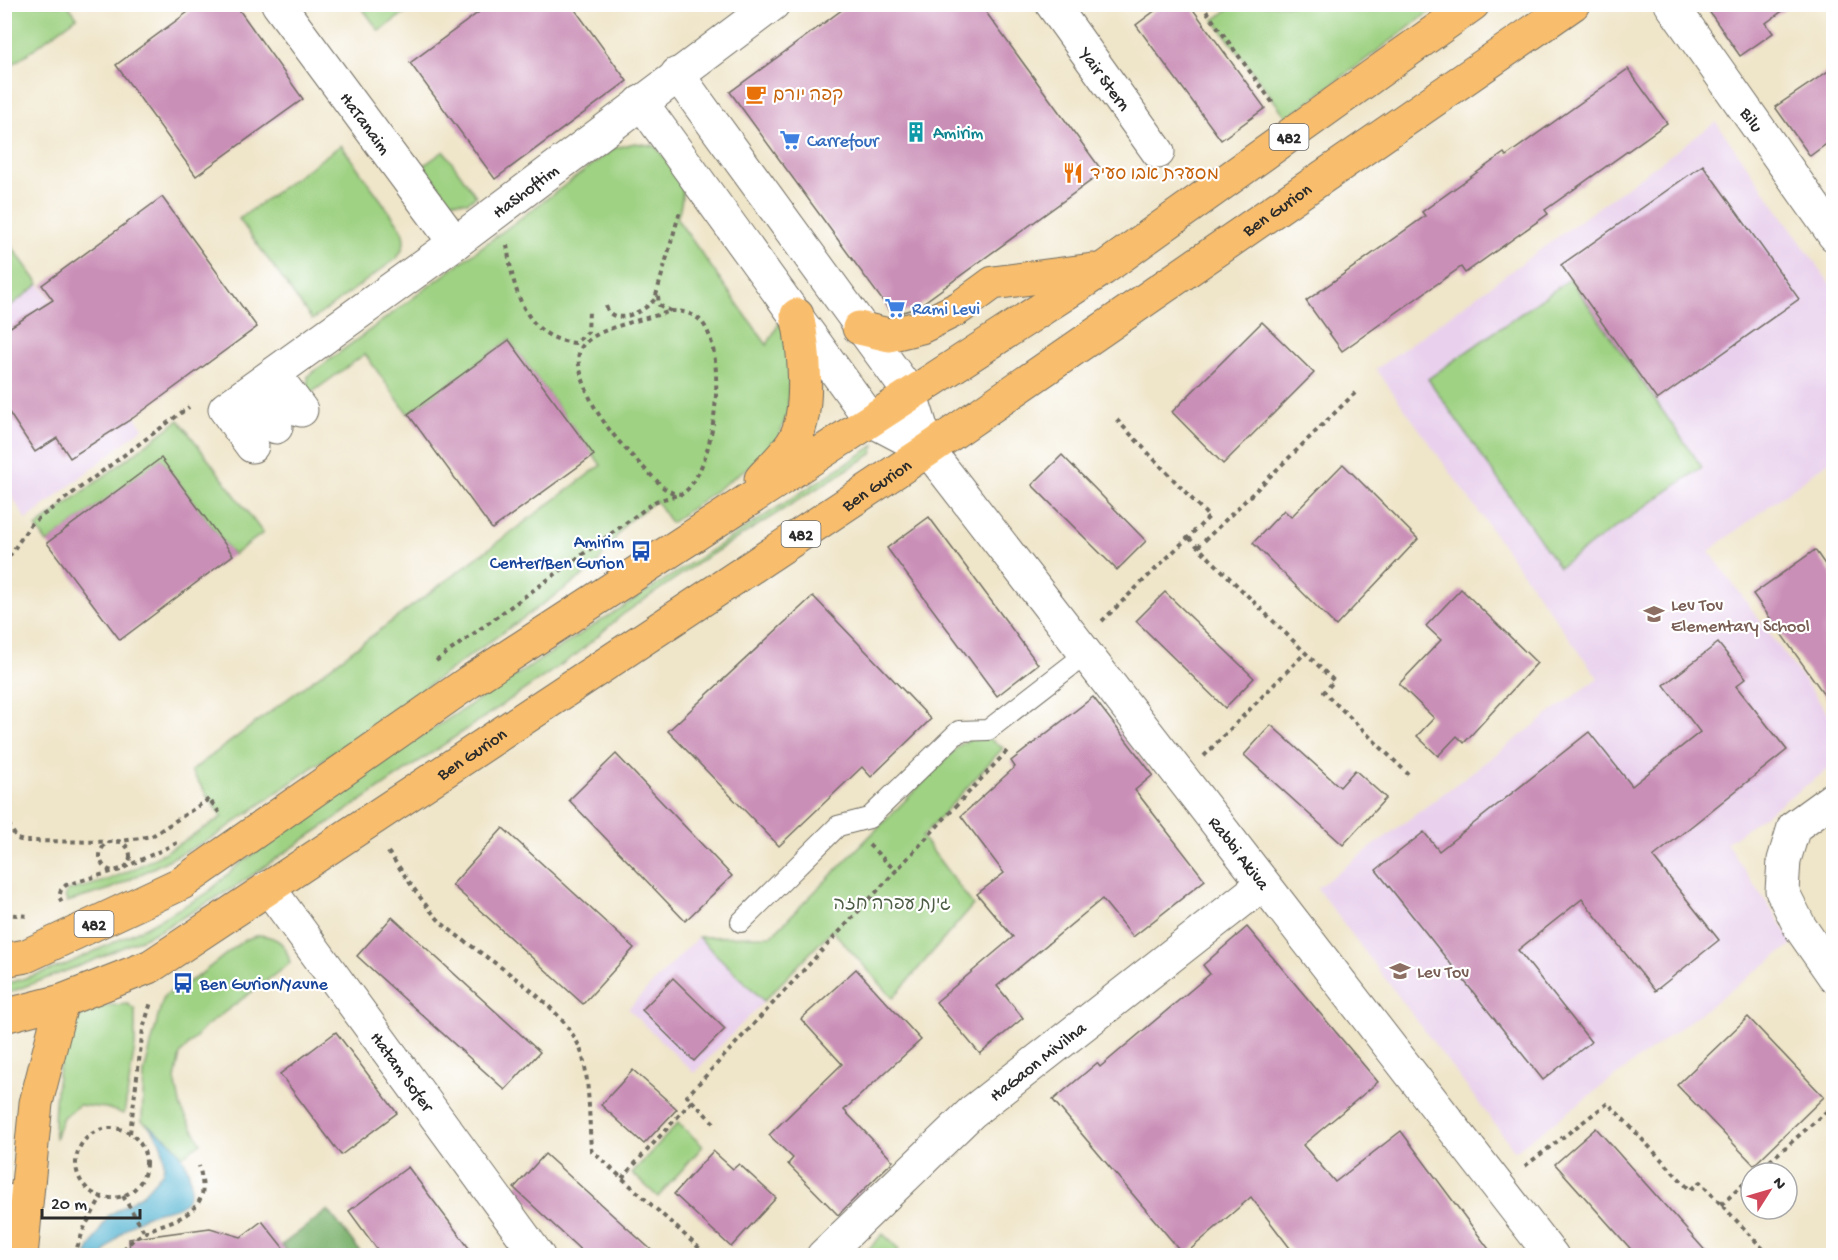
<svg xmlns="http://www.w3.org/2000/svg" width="1838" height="1260" viewBox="0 0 1838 1260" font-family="'Gochi Hand','Playpen Sans Hebrew',sans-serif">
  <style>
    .built { fill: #e9d1ed }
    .green { fill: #9fd283; stroke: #657e57; stroke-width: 1.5 }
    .forest { fill: #7fb471; stroke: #55704e; stroke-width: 1.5 }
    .water { fill: #53b4d2; stroke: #3f707e; stroke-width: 1.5 }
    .building { fill: #ca8fb7 }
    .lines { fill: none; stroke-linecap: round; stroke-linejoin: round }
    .service-casing { stroke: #706c62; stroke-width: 22 }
    .minor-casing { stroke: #706c62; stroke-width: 35 }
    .tertiary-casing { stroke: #706c62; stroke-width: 35 }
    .primary-casing { stroke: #706c62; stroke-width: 35 }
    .path { stroke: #706c62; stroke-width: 4; stroke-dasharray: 4.5 4.5; stroke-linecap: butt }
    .service { stroke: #fff; stroke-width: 20 }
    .minor { stroke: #fff; stroke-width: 33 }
    .tertiary { stroke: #fff; stroke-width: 33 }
    .primary { stroke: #f9be6d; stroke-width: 33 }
    .labels { text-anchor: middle; stroke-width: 4.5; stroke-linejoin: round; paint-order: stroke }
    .shield { fill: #fff; stroke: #6b6b6b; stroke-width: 1.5 }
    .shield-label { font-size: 16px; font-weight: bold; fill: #2b2b2b }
    .street-label { font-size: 18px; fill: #2b2b2b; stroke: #fff }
    .food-label { font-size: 18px; fill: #c56008; stroke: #fff; text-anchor: start }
    .culture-label { font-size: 18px; fill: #0d838f; stroke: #fff; text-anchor: start }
    .shop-label { font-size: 18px; fill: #366cbe; stroke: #fff; text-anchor: start }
    .transit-label { font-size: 18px; fill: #164399; stroke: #fff; text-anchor: end }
    .education-label { font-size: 18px; fill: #785e54; stroke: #fff; text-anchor: start }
    .park-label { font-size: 18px; fill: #4e5d45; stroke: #fff }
  </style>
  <rect width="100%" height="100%" fill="#fff"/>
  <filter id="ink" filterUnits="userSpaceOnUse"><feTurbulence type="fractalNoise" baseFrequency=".0167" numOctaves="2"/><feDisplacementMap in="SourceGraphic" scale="12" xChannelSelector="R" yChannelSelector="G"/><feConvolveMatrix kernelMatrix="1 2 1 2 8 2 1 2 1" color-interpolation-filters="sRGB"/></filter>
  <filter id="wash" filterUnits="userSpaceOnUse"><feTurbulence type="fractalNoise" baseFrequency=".008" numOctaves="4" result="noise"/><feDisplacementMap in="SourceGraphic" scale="24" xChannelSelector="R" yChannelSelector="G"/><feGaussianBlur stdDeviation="1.35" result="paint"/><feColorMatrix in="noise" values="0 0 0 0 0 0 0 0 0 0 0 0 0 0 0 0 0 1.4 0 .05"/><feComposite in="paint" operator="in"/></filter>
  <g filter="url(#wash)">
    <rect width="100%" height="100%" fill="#efe5c9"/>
    <g class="built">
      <polygon points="1716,122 1833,288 1833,458 1709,551 1833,720 1833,766 1726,843 1794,943 1515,1151 1317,888 1598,678 1376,369"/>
      <polygon points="39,284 143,428 26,520 5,484 4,310"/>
      <polygon points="698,937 764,1001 694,1073 628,1009"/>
    </g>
    <g class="green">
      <polygon points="5,4 68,5 77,17 5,70"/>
      <polygon points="360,5 416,5 379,31"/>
      <polygon points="1235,5 1439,5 1287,118 1214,20"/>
      <path d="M635,143L655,146C680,177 690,178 677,219L767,345L779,323L790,339L788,413L778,438L766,454L671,523L656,501L626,523L594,568L214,837L111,889L67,902L65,895L68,890C121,883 178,845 222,817L191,771L601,465L509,340L408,414L365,354L307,396L308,376L615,148Z"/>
      <path d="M341,145L399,225C406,238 406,246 397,258L312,320L239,219Z"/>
      <polygon points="444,151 476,196 468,202 449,201 423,166"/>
      <polygon points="4,236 39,284 5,310 4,310"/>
      <polygon points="1570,279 1702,467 1559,567 1428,379"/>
      <polygon points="179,420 263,533 233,555 161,459 47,543 36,527"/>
      <polygon points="875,445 872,454 704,559 622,615 577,654 233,888 161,930 92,961 8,993 7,984 65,965 144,928 206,894 238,865 378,764"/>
      <polygon points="985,736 1003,748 922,837 973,905 893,998 832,930 764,1001 698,937 771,936 960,745 971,738"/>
      <path d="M259,935C279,937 286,944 290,963L205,1027L180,1054L175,1079L181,1108L201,1143L182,1156L174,1146L142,1121L144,1073L161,1005L165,995L197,977L244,940Z"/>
      <path d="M128,1004L135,1010V1046L124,1114L106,1108L79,1105L63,1117L55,1139C52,1108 58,1028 86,1012C98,1005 115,1005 128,1004Z"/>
      <polygon points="678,1123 703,1146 658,1197 632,1173"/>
      <polygon points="883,1234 899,1249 893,1255 863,1255"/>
    </g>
    <polygon class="forest" points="328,1210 363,1255 290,1255 282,1245"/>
    <path class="water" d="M147,1124C156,1131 167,1138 175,1147C187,1160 200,1192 181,1205C174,1210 164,1210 155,1213C132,1220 116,1236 103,1255H86L108,1216L143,1194L163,1172C166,1152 161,1138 147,1124Z"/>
    <g id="blocks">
      <g class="building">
        <polygon points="199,4 235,4 303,99 196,176 116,65"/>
        <polygon points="490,4 571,4 627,81 495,179 410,63"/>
        <polygon points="850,4 980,4 1103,172 916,308 893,315 730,92"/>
        <polygon points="1164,4 1189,4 1265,108 1221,140 1136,25"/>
        <polygon points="1704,4 1792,4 1766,23 1773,33 1740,56"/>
        <polygon points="1833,68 1833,139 1810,156 1775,107"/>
        <polygon points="1628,69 1667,123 1545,210 1548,214 1465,273 1461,267 1342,351 1306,301 1425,216 1422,212 1504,153 1506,156"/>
        <polygon points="1703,165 1799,299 1657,400 1561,265"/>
        <polygon points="162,197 257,327 133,418 70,458 57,438 35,452 4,405 4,331 53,300 42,285"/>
        <polygon points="1262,322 1314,373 1223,464 1172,412"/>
        <polygon points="509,340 594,455 492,529 408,414"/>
        <polygon points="1062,455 1146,541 1117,570 1032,485"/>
        <polygon points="161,458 233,555 120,640 47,543"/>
        <polygon points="1343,464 1418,539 1336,626 1253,543 1284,510 1291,517"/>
        <polygon points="929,517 1038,664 997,696 887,548"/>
        <polygon points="1815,550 1833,576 1833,707 1753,594"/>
        <polygon points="1461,589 1537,663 1464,743 1457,736 1438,756 1417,736 1434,718 1399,684 1441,640 1426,626"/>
        <polygon points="1165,592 1254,678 1225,708 1136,621"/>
        <polygon points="813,596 931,719 871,777 862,767 779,846 668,731"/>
        <polygon points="1718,643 1746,678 1736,686 1787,750 1653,857 1719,940 1655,991 1582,899 1518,950 1591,1042 1543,1080 1376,870 1424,832 1439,851 1589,732 1632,786 1700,732 1664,685"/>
        <polygon points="1093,697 1153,775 1135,790 1205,880 1133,937 1102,899 997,986 1023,1018 980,1054 936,1002 1013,937 977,894 1004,873 961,816 1015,767 1011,761"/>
        <polygon points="1271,725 1340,787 1355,770 1386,798 1343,845 1244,755"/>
        <polygon points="616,754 732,876 685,921 569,800"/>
        <polygon points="503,828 634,948 583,1004 452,885"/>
        <polygon points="392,917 540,1052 505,1090 357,956"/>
        <polygon points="1247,927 1378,1082 1303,1145 1335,1182 1401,1131 1494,1256 1296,1256 1251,1197 1184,1255 1053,1100 1097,1063 1100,1067 1210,974 1203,965"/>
        <polygon points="856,969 921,1040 844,1110 893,1161 838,1215 788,1164 793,1158 769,1135 842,1064 801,1019"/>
        <polygon points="673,978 725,1029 694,1061 642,1010"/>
        <polygon points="1748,1017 1824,1097 1754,1165 1677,1085"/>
        <polygon points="336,1032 397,1113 341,1155 280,1074"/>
        <polygon points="633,1070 677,1109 644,1144 601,1105"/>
        <polygon points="1596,1128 1710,1256 1637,1256 1555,1164"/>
        <polygon points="713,1151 733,1169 739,1164 776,1198 731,1247 674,1194"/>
        <polygon points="545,1154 658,1256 587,1256 514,1188"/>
        <polygon points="408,1167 475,1256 382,1256 349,1211"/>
        <polygon points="262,1221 289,1255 130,1255 129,1239 210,1228 241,1237"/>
      </g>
    </g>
  </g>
  <g filter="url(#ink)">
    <use href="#blocks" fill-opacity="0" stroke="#706c62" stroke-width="1.5"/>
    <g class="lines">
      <g class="service-casing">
        <polyline id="service" points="741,922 838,826 869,818 959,731 988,730 1086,654"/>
      </g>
      <g class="minor-casing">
        <g id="minor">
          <path id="s1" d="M278,4L455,243"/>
          <path id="s2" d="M1052,4L1158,152"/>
          <path id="s3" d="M1671,4L1834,235"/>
          <path id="s4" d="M677,74L911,395L928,450L1552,1256"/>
          <polyline points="641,102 871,420 928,450"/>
          <polyline points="274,374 301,410"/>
          <polyline points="249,392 276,427"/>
          <path id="s5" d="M252,446L225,409L455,243L773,4"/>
          <polyline points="1834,798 1794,827 1784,860 1782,891 1800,927 1834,976"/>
          <path id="s6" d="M268,887L538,1256"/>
          <path id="s7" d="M823,1256L972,1112L1263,884"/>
        </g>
      </g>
      <g class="tertiary-casing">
        <polyline id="tertiary" points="4,1200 19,1256"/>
      </g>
      <g class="primary-casing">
        <g id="primary">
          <polyline points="859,328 889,335 921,327 959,308 993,283 1093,270"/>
          <path d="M761,479C771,468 784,456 792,444C812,414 804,348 797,315"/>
          <polyline points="4,960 26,956 182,883 469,682 1103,269 1473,4"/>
          <path id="s8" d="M4,1016L62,1001L151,966L928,450L1573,4"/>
          <polyline points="21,1256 36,1103 62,1001"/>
        </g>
      </g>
      <g class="path">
        <polyline points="1201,4 1275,106"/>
        <path d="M507,245C513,288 524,338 575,343L588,332L589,311"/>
        <polyline points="658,296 659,305 671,311"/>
        <path d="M606,306C613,329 646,310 655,299L680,211"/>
        <path d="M671,311C682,311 693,313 701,321C729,352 716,471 682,494L673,493L664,488C630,454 593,421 581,373C578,363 576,351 585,343C602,326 648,319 671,311Z"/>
        <polyline points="1189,538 1334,681 1324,692 1408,774"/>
        <polyline points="1198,547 1355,393"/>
        <polyline points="4,564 31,524 189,407"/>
        <polyline points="1102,621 1209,517 1115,418"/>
        <polyline points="436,661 656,501 682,494"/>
        <polyline points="1204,756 1305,653"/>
        <polyline points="4,816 17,839 24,841 116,842 152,836 209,799 221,815"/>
        <circle cx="115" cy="856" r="15"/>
        <polyline points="869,845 896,871"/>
        <path d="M388,852C405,874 424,907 444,925C483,958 558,999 579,1046C590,1070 589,1122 591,1150L708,1256"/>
        <polyline points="62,902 59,897 61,890 66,885 121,869 177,843"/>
        <polyline points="4,914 29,916"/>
        <polyline points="714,1123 687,1096 1007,751"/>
        <circle cx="111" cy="1163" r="35"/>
        <polyline points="130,1133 143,1029 151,1002"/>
        <polyline points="1525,1166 1608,1103 1690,1190 1700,1182 1767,1253 1765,1256"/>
        <polyline points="1756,1173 1834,1105"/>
        <polyline points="622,1178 692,1101"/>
        <polyline points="123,1196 145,1233"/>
        <polyline points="1721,1205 1751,1177"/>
        <polyline points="74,1256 85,1226 102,1197"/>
        <path d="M117,1256C126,1246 134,1238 146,1232C166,1221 195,1219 202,1194C204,1186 201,1174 199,1166"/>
      </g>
      <use href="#service" class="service"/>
      <use href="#minor" class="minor"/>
      <use href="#tertiary" class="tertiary"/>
      <use href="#primary" class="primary"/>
    </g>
  </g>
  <defs>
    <g id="cafe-bare" transform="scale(1.62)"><path d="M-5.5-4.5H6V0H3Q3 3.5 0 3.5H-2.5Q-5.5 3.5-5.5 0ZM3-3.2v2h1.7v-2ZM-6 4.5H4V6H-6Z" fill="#e8710a" stroke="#fff" stroke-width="2.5" paint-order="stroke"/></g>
    <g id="building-bare" transform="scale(1.62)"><path d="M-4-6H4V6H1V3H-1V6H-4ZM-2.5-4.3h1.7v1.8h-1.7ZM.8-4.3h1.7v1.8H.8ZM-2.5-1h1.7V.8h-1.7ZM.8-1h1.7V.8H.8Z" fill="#0f9aa8" stroke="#fff" stroke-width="2.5" paint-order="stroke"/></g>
    <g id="supermarket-bare" transform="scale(1.62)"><path d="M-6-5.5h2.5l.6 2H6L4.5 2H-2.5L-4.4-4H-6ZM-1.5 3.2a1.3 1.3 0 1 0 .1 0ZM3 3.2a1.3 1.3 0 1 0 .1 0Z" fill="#3f7fe0" stroke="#fff" stroke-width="2.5" paint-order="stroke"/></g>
    <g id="restaurant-bare" transform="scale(1.62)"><path d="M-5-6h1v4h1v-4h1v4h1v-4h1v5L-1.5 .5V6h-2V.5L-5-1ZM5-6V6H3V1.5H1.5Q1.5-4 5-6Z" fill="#e8710a" stroke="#fff" stroke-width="2.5" paint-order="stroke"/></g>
    <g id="bus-bare" transform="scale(1.62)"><path d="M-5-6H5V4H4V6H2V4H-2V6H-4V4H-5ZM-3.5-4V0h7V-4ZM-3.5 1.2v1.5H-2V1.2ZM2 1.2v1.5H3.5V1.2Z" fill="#1a4fb4" stroke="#fff" stroke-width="2.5" paint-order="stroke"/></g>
    <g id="school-bare" transform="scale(1.62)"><path d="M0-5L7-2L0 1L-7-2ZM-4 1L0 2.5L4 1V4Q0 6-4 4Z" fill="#8d6e63" stroke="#fff" stroke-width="2.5" paint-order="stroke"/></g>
  </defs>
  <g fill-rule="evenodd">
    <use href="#cafe-bare" x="756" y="94"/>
    <use href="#building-bare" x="916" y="132"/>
    <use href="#supermarket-bare" x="790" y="140"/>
    <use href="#restaurant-bare" x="1073" y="173"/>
    <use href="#supermarket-bare" x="895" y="308"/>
    <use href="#bus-bare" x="641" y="551"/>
    <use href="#school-bare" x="1654" y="614"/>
    <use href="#school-bare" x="1400" y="971"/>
    <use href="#bus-bare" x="183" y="983"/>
  </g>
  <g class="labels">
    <g class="shield">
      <rect x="1269.5" y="124" width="39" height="26" rx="4.5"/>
      <rect x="781.5" y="521" width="39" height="26" rx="4.5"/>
      <rect x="74.5" y="911" width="39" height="26" rx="4.5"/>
    </g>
    <g class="shield-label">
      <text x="1289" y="143">482</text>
      <text x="801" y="540">482</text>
      <text x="94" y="930">482</text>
    </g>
    <g class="street-label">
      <text dy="6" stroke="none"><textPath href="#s2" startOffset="92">Yair Stern</textPath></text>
      <text dy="6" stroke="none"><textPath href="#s3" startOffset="141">Bilu</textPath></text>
      <text dy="6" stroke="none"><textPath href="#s1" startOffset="148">HaTanaim</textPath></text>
      <text dy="6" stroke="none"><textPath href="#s5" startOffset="417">HaShoftim</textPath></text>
      <text dy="6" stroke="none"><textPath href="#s8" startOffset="1512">Ben Gurion</textPath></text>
      <text dy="6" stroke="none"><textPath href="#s8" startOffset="1026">Ben Gurion</textPath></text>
      <text dy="6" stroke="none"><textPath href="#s8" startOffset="540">Ben Gurion</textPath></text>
      <text dy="6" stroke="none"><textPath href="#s4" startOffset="964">Rabbi Akiva</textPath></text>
      <text dy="6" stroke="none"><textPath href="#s7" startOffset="290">HaGaon MiVilna</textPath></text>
      <text dy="6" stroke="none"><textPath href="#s6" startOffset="228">Hatam Sofer</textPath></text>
    </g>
    <g class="food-label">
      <text x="773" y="100">קפה יורם</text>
      <text x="1090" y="179">מסעדת אבו סעיד</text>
    </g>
    <g class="culture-label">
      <text x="933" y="138">Amirim</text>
    </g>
    <g class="shop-label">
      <text x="807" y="146">Carrefour</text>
      <text x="912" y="314">Rami Levi</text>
    </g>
    <g class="transit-label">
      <text x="624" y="547">Amirim<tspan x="624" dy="21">Center/Ben Gurion</tspan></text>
      <text x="200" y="989" text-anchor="start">Ben Gurion/Yavne</text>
    </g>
    <g class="education-label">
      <text x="1671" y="610">Lev Tov<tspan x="1671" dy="21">Elementary School</tspan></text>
      <text x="1417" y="977">Lev Tov</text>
    </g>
    <g class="park-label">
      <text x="892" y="909">גינת עפרה חזה</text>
    </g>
  </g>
  <rect width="1838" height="1260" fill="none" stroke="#fff" stroke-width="24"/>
  <g transform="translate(1769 1191) rotate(53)"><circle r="28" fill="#ffffff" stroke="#aaaaaa" stroke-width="1.5"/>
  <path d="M0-4.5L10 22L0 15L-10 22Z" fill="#d1495b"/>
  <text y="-9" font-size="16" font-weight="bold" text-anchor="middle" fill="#2b2b2b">N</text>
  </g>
  <path d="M42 1209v9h98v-9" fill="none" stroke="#2b2b2b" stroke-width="3"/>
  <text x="51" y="1209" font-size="18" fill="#2b2b2b" stroke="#ffffff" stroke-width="4.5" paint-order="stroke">20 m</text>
</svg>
